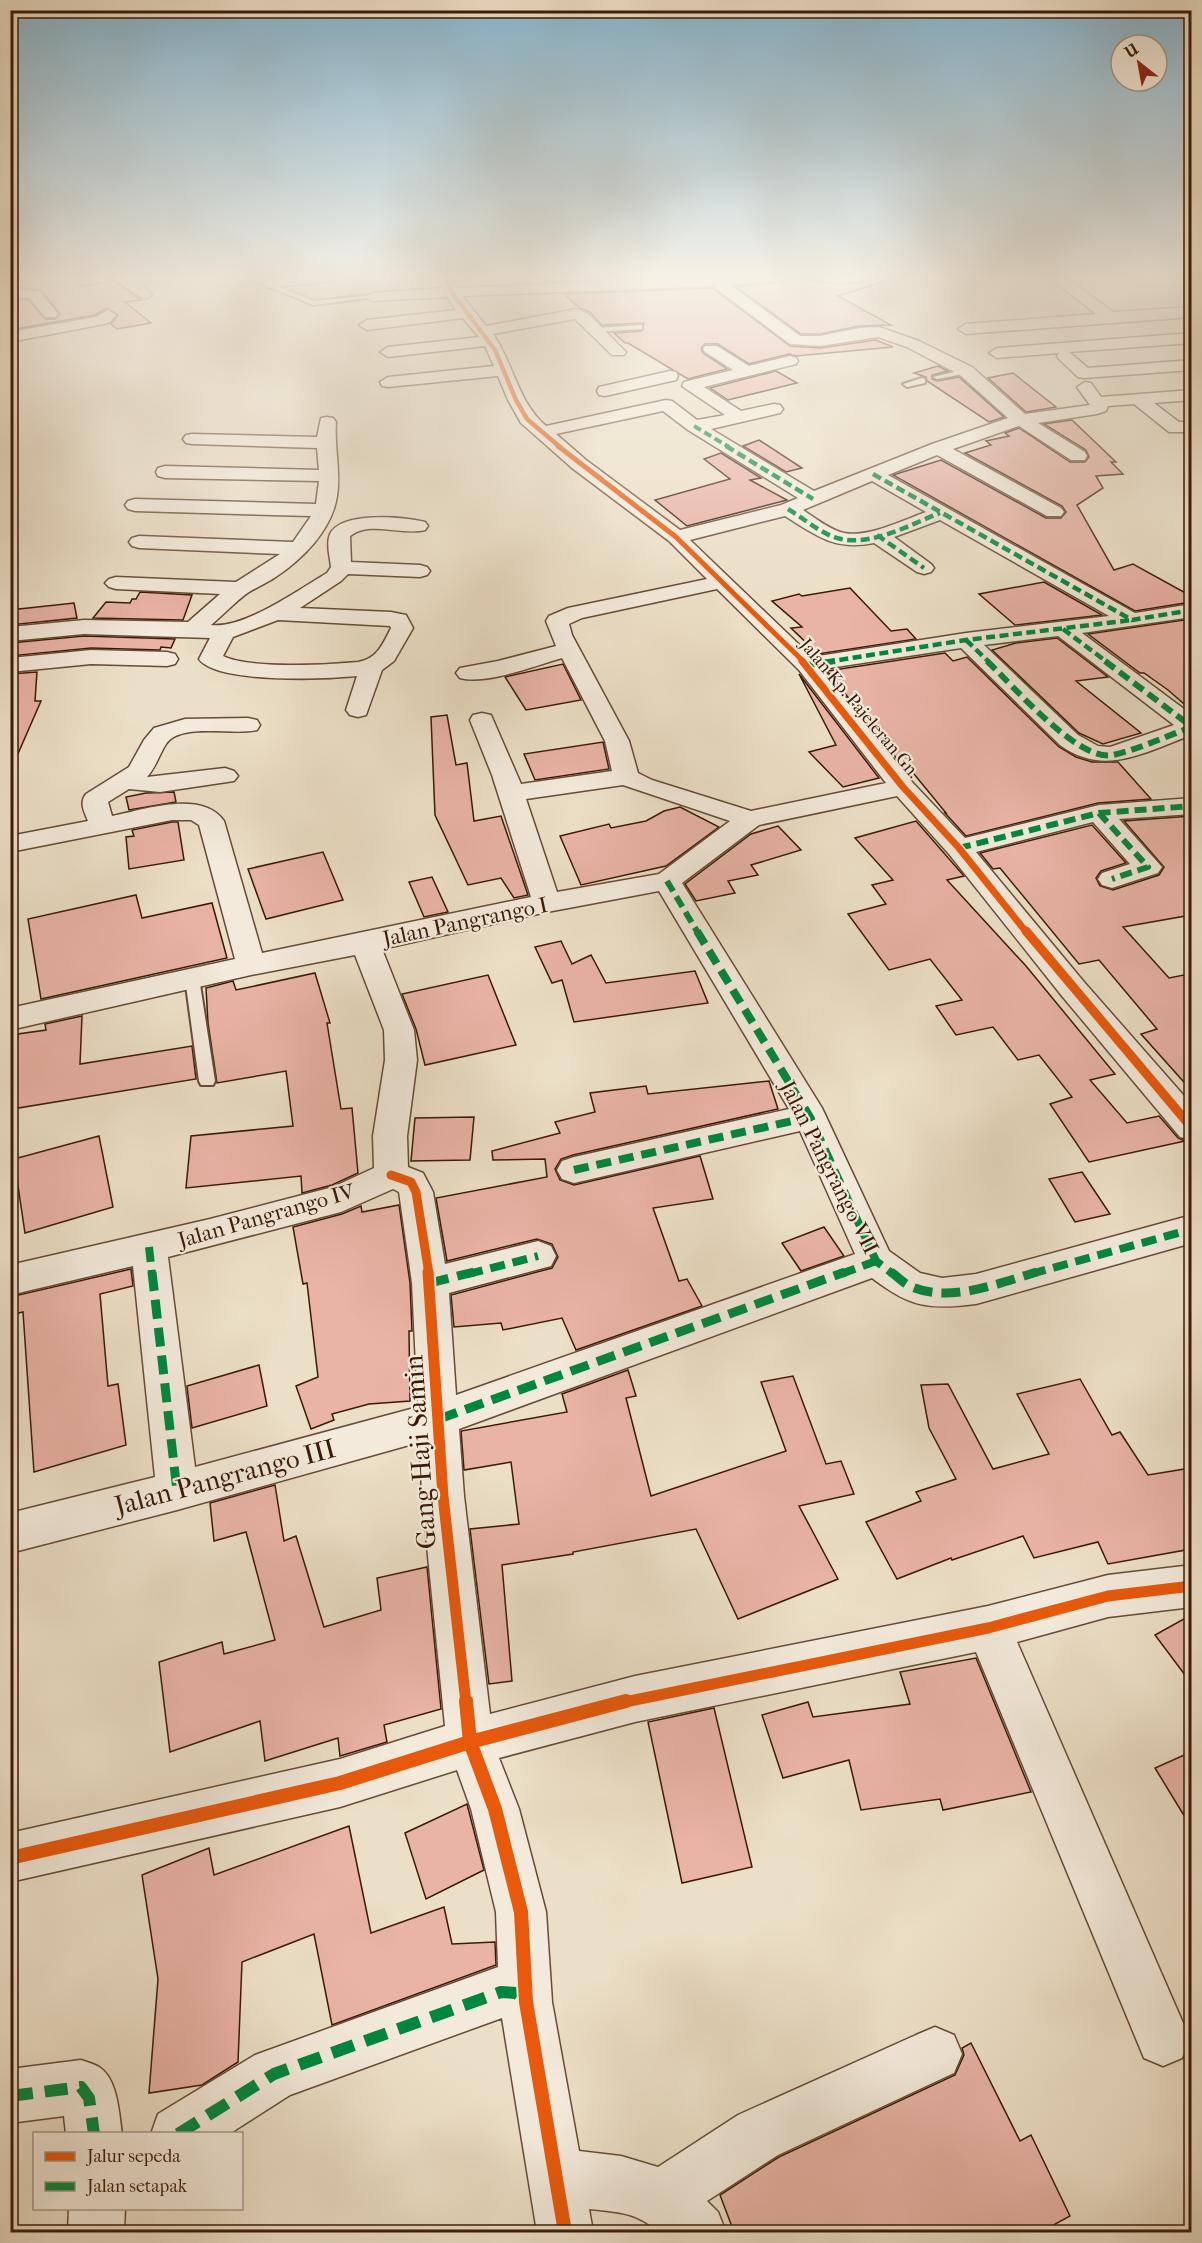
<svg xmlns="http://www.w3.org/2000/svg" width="1202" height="2243" viewBox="0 0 1202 2243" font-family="'IM FELL French Canon',serif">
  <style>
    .building { fill: #e9b3a6; stroke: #3a1a06; stroke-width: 1.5 }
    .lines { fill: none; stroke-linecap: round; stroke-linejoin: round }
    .lane-casing { stroke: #664b36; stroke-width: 4 }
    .street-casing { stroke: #664b36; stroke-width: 3 }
    .lane { fill: #f3eadb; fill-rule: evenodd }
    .street { fill: #f3eadb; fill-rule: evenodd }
    .quiet-far5 { stroke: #00873e; stroke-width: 4; stroke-dasharray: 8 4; stroke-linecap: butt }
    .quiet-far4 { stroke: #00873e; stroke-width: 4.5; stroke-dasharray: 9 4.5; stroke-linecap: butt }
    .quiet-far3 { stroke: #00873e; stroke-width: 6; stroke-dasharray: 12 6; stroke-linecap: butt }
    .quiet-far2 { stroke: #00873e; stroke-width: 8; stroke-dasharray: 15 8; stroke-linecap: butt }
    .quiet-far1 { stroke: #00873e; stroke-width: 9; stroke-dasharray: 19 9; stroke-linecap: butt }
    .quiet { stroke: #00873e; stroke-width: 12; stroke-dasharray: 23 12; stroke-linecap: butt }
    .cycleway-far5-casing { stroke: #f3eadb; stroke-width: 6 }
    .cycleway-far4-casing { stroke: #f3eadb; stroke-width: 8 }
    .cycleway-far3-casing { stroke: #f3eadb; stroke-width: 10 }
    .cycleway-far2-casing { stroke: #f3eadb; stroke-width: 13 }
    .cycleway-far1-casing { stroke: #f3eadb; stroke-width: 15 }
    .cycleway-casing { stroke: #f3eadb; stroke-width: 18 }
    .cycleway-far5 { stroke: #e8590c; stroke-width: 4.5 }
    .cycleway-far4 { stroke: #e8590c; stroke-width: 5 }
    .cycleway-far3 { stroke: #e8590c; stroke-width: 7 }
    .cycleway-far2 { stroke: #e8590c; stroke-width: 9 }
    .cycleway-far1 { stroke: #e8590c; stroke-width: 11 }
    .cycleway { stroke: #e8590c; stroke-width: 14 }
    .labels { text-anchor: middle; stroke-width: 4.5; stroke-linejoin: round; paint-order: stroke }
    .far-street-label { font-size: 18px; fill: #3a1a06; stroke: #f3eadb }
    .street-label { font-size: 22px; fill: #3a1a06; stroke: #f3eadb }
    .near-street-label { font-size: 27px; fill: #3a1a06; stroke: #f3eadb }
  </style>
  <rect width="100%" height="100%" fill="#ecdfc7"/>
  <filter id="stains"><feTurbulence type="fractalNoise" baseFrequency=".00333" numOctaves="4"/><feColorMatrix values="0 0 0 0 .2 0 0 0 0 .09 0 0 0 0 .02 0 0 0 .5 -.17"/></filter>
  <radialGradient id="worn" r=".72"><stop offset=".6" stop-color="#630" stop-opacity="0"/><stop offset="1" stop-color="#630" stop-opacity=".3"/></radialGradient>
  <g class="building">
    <polygon points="60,276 84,276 82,286 114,281 141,300 125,302 151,323 117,329 111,324 118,315 107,308 95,315 10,330 10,299 29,300 45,319 55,319 60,314 41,290 16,287 17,279"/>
    <polygon points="543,276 687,276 550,282"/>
    <polygon points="792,276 806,276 812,281 839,284 860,283 872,279 873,276 882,276 883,282 838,296 891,325 860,326 820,334 801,334 736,287 783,282"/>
    <polygon points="712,288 790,346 820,348 876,340 893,347 796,356 789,354 749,364 718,344 705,344 701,348 703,353 727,369 688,379 628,343 625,343 614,333 642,331 644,323 602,325 590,312 580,308 564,294"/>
    <polygon points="938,366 948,371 932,375 932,379 937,381 959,377 1004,417 989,422 927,381 926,377 914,373"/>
    <polygon points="776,371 797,383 728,400 710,388"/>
    <polygon points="1013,373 1056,407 1026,412 988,378"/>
    <polygon points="1072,420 1116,462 1111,462 1123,474 1096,476 1103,488 1077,505 1114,570 1133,564 1191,596 1191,602 1135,611 893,475 941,460 1046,518 1061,518 1066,512 1062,506 965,453 991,445 986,441 1009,436 1005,433 1019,428 1070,462 1085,462 1089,457 1086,450 1044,424"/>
    <polygon points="759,440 802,468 786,472 743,446"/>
    <polygon points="721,453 761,478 750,480 787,500 687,526 655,500 730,479 704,459"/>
    <polygon points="1044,582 1102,615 1015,625 979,594"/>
    <polygon points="850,588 891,631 907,629 916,639 818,654 791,628 802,627 772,601 799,594 802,596"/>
    <polygon points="140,592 192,595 183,620 93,618 106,602 130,603 132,599 136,599"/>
    <polygon points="74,603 77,618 10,625 10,610"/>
    <polygon points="1191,619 1191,710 1168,690 1144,673 1140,673 1088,634"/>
    <polygon points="84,636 175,639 171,648 161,647 160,650 91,648 10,656 10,643"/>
    <polygon points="1057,638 1108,677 1076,681 1141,733 1103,744 1079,733 992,650 1016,643"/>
    <polygon points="945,653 953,661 967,657 1059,747 1076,757 1092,762 1118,762 1151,799 1098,803 966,836 945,813 946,813 910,769 906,770 827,671"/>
    <polygon points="563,664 581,700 526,710 505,677"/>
    <polygon points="37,672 35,701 41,701 10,772 10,674"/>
    <polygon points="799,674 879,778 843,787 809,752 836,745"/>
    <polygon points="447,715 456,765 467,763 474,821 501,816 528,895 514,898 501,878 468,885 435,815 431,717"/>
    <polygon points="603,742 609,769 535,780 524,754"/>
    <polygon points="174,792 176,802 129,810 126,797 146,793"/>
    <polygon points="680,807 719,827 666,866 581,885 560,836 609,824 611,828 646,821 664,811"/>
    <polygon points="1191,816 1191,915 1123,927 1169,978 1184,975 1191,984 1191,1090 1141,1034 1157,1029 1099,960 1079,964 1000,868 993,869 980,853 1092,825 1126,863 1101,871 1096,878 1100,886 1113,890 1159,875 1164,867 1124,821"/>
    <polygon points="916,821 964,876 947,880 1026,966 1115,1074 1090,1080 1127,1123 1159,1116 1178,1138 1185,1141 1089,1162 1050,1104 1072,1097 1039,1055 1018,1060 993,1027 956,1035 936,1006 962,1000 930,959 889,970 848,914 886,904 872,885 893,880 855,838"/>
    <polygon points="172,822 178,822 184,860 129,869 126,837 134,836 132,830"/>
    <polygon points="778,826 801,850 751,865 758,875 728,881 735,893 696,901 685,884 751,834"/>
    <polygon points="323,852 343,900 266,919 248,869"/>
    <polygon points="432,877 448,912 424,917 409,882"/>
    <polygon points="136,895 142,918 212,903 227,958 41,999 28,919"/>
    <polygon points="561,941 572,964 591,955 606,983 695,971 708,1003 574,1022 562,980 552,983 535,947"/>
    <polygon points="315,973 330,1023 327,1023 341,1109 352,1108 358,1173 332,1185 302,1193 301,1176 186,1188 191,1136 293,1126 286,1071 217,1083 208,1023 206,988 233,981 236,990"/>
    <polygon points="488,975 516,1045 425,1065 416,1029 402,994"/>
    <polygon points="82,1016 80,1064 192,1046 196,1079 12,1109 18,1034 46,1030 45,1024"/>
    <polygon points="769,1081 778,1109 573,1155 561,1159 555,1169 560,1180 574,1185 700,1156 713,1199 653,1208 679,1281 687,1279 702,1306 576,1350 562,1318 503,1330 501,1323 454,1327 451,1295 552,1268 558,1257 552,1244 537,1239 447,1261 436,1198 547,1177 545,1159 493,1160 492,1151 560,1133 555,1122 595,1112 590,1093 646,1086 648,1094"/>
    <polygon points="474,1117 470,1160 411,1161 415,1118"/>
    <polygon points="99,1136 113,1207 25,1233 14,1159"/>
    <polygon points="1082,1172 1110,1214 1075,1222 1049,1179"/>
    <polygon points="399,1205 410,1283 412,1331 409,1331 410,1401 369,1404 332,1414 334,1420 311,1429 296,1386 318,1377 307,1283 303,1284 293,1227 342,1214 361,1206 362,1212"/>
    <polygon points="824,1227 844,1256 801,1271 782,1243"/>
    <polygon points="131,1269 133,1286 100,1294 108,1386 118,1384 126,1445 34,1472 23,1312 10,1315 10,1297"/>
    <polygon points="259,1365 267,1406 192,1428 187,1386"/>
    <polygon points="628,1370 636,1396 626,1398 651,1496 786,1451 761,1382 793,1376 826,1464 841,1461 854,1494 799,1506 838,1579 738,1619 696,1529 573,1552 573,1554 502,1565 512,1681 489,1684 470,1529 519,1524 511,1462 464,1470 461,1431 567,1412 562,1394"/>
    <polygon points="1080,1379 1112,1435 1120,1432 1148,1475 1191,1468 1191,1549 1108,1564 1098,1542 1034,1558 1023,1536 952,1560 951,1558 897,1579 866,1522 921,1501 916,1492 956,1479 929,1428 921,1385 948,1384 993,1469 1049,1454 1017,1394"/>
    <polygon points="275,1485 284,1541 296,1536 324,1627 381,1610 377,1578 427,1567 441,1709 384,1725 387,1742 340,1756 338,1738 265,1761 260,1721 170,1752 159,1662 222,1642 224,1654 275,1640 246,1532 214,1541 210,1503"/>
    <polygon points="1191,1615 1191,1683 1155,1635"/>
    <polygon points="976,1658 1031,1792 943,1810 940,1799 861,1810 849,1760 783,1778 762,1715 808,1702 813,1717 910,1704 900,1672"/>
    <polygon points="714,1708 752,1867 682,1883 648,1722"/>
    <polygon points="1191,1752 1191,1827 1155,1768"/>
    <polygon points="467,1804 484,1870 426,1899 405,1833"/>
    <polygon points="349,1826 371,1933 444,1907 452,1944 495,1942 496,1965 332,2025 314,1934 242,1962 238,2062 202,2085 149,2093 158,1979 142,1875 209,1848 214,1875"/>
    <polygon points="971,2043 1020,2141 1031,2135 1070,2216 1041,2232 734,2232 720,2195 779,2157 955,2075 964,2055 962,2048"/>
  </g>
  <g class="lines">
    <g class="lane-casing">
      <g id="lane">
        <polygon points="244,276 254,276 314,301 372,295 376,297 313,305"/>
        <polygon points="639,325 642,325 642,329 597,332 593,330 597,328"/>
        <polygon points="966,369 969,369 969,373 937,379 933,377"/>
        <polygon points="922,378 925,379 925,383 907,387 903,384"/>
        <polygon points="192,973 199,978 215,1081 213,1085 201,1085 199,1081 185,978"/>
      </g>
    </g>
    <g class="street-casing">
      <g id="street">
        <path d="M111,276L135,278L152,295L145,299C142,299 113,278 111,276Z"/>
        <polygon points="303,276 349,276 342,280 269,288 262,284 269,280"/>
        <path d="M438,276H452L457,288L737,276H790L783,280L730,285L800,336H820L860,328L879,327L919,341L972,367L1025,414L1090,405L1077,387L1085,382L1091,383L1101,397L1192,390V400L1154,403L1179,422H1192V432H1169L1134,404L1108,406L1106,411L1097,414L1038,423L1085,452L1087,456L1085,460H1071L1019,426L953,449L1061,508L1064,512L1061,516H1047L937,455L888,475L1135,613L1192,604V617L1082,633L1192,715V735C1146,751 1105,778 1060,745L961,648L823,669L912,782L965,838L1099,805L1192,798V814L1119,819L1162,867L1158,873L1112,888L1102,885L1098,879L1102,873L1130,864L1093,822L976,852L1084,982L1192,1105V1140L1180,1137L1062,996L949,854L897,796L759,825L682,883L822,1108L889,1251L920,1273L942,1278L976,1274L1192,1215V1243L976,1304C928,1310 910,1307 872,1278L459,1429L464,1496L490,1714L635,1676L988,1606L1108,1575L1192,1565V1607L1108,1617L1017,1642L1190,2039L1182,2058L1163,2066L1144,2058L976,1652L635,1722L499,1758L519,1809L546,1912L552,2002L579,2151L621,2156L658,2167L738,2115L916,2035L935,2027L954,2035L962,2054L954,2073L778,2155L707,2201L718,2212L726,2232H658C638,2212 617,2212 589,2209L593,2232H537L502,2018L290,2095L229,2134H151L158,2114L255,2055L498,1967L496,1912L471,1809L457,1770L340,1807L10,1882V1833L340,1759L445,1726L422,1496L420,1442L177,1510L10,1553V1513L155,1477L133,1266L10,1295V1265L210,1219L333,1187L374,1168L373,1136L385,1060L384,1030L355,955L251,975L10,1030V1008L235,959L199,825L191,820H172L10,852V836L88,821C84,811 79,803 86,794L129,767L144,740L154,728L185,719L248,718L257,720L260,725L257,730C233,736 181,722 166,744C159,755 156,767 147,777L225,768L234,771L238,776L234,781L160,792L129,789L108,802L112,816C143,810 202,789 224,821L262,953L531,897L492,775L470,720L473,715L482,713L491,715L521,784L612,771L605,741L562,658C534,666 487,685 460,678L456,673L460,668L498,661L556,646L546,621L549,616L568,608L707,579L669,541L572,468L521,423L508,400L498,376L388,387L382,386L380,382L388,377L494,366L485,346L388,357L380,352L388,347L479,337L463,318L367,330L359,325L367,320L456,310L447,297L372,301L365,297L372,293L442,288ZM713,286L790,344L820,346L878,337L907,347L960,375L1008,418L932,444L814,491L711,429L780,413L783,409L780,405L774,404L741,411L704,387L796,364L798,361L796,358L790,356L749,366L717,346H705L703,349L705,352L733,370L684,382L682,386L725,415L697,420L672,401L666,400L546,426C517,401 514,364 493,334L575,319L612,355H624L626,352L588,314L577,309L486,326L462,296ZM663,411L688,430L798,498L781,505L680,530L586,460L556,434ZM872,481L926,512C903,520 868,538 844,533C830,530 815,518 803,510ZM785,516C817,536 835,551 874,543L917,572L924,574L931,572L934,568L931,564L894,537L940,520L1109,616L966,633L812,657L690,540ZM717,589L799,670L886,783L751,811L652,780L638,773L629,741L572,635L569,624L582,618ZM1058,636L1174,725L1110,747L1098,746L1078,735L984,645ZM623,785L730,821L659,874L557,892L526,799ZM659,891L789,1109L574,1157L562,1161L557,1170L562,1179L574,1183L800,1131L855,1254L456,1395L449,1293L551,1266L556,1256L551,1246L538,1241L445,1264L433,1192L423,1173L408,1167L407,1136L417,1060L414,1030L382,949L547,912ZM393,1189L399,1192L412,1283L418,1407L195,1467L168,1257L341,1212Z"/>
        <path d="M808,276H870L871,277C864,284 815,283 808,276Z"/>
        <polygon points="1048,276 1064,276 1113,312 1192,307 1192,317 966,334 958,329 966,324 1096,314"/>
        <polygon points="10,289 39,291 58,314 55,317 45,317 30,298 10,297"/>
        <polygon points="108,310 116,315 110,322 104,324 10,342 10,332 96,317"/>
        <polygon points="1192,333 1192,343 1069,352 1088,368 1192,360 1192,370 1084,378 1078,377 1059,359 1057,356 1059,353 997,358 989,353 997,348"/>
        <polygon points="670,371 676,372 678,376 676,380 605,396 599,395 597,391 599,387"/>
        <path d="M327,417L333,418L336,422C334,447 341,471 337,496C332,530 302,560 274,578C265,584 255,588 246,594C234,603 223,615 211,625C244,629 298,590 327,573L331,567C330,557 326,544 330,534C342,511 404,517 425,522L428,526L425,530C402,536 370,520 350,536L351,562L420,565L427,567L430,571L427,575L420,577L348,574L341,581L300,608L391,612L406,615L413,628L394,661L382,670L366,715L358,717L350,715L346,710L357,676C327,679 216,684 199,659L210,638L84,634L10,641V627L84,620L188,622L220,594L116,589L109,587L105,583L109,579L116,577L236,582L280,554L139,548L132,546L129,542L132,538L139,536L293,542L311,516L135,511L128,509L125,505L128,501L135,499L316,504L319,481L165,478L158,476L156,472L158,468L165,466L319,470L317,448L192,444L186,443L183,439L186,435L192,434L317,437L321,418ZM278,620L390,626L391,628C383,644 377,659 358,662C327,665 249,669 223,656L233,637Z"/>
        <polygon points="91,650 167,652 175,654 178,659 175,664 167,666 91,664 10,672 10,658"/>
        <path d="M81,2060C87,2062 94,2064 99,2067C118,2079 119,2114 122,2134H66L64,2116L10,2123V2069Z"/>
        <polygon points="69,2208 125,2208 124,2232 68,2232"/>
      </g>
    </g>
    <use href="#lane" class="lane"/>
    <use href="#street" class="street"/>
    <polyline class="quiet-far5" points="694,426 729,447"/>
    <g class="quiet-far4">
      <polyline points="726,446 813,499"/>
      <polyline points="873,474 1132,620 1192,610"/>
      <path d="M788,509C805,519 822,535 841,539C873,546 911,524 940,513"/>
      <polyline points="877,535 924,568"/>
      <polyline points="1063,629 1107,662"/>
      <polyline points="966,640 989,662"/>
      <polyline points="826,662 966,640 1132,620"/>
    </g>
    <g class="quiet-far3">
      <path d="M987,661C1013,685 1077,762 1113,755C1140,749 1166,736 1192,727"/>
      <polyline points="1105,661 1192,727"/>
      <polyline points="807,665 835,661"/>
      <polyline points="1099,813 1148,867 1112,879"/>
      <polyline points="959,848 1099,813 1192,806"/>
      <polyline points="667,881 698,933"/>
    </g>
    <g class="quiet-far2">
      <polyline points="697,931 810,1117 876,1261 893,1274"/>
      <polyline points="574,1170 810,1117"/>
      <polyline points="149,1247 152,1274"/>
      <polyline points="468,1274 538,1256"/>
      <polyline points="841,1274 876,1261"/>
      <polyline points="1031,1274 1192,1229"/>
    </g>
    <g class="quiet-far1">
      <polyline points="152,1272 177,1491"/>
      <path d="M891,1272C897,1276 903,1283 910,1286C949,1304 999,1283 1037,1272"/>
      <polyline points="430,1283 474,1272"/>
      <polyline points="439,1419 845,1272"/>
    </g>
    <g class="quiet">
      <polyline points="10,2096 81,2087 89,2098 94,2134"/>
      <polyline points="178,2134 274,2074 501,1992 516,1993 526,2002"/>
    </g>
    <g class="cycleway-far5-casing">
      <polyline id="cycleway-far5" points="445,276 453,294 495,350 516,400 527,419 560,447"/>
    </g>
    <g class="cycleway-far4-casing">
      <polyline id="cycleway-far4" points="558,446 676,537 804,662"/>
    </g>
    <g class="cycleway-far3-casing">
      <polyline id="cycleway-far3" points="802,661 903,787 959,848 1027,933"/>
    </g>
    <g class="cycleway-far2-casing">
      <g id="cycleway-far2">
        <polyline points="1026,931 1192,1128"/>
        <polyline points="391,1175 411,1182 416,1192 429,1274"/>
      </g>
    </g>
    <g class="cycleway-far1-casing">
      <g id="cycleway-far1">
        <polyline points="428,1272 443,1496 466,1703"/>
        <polyline points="620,1703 988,1628 1108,1596 1192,1586"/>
      </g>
    </g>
    <g class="cycleway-casing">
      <g id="cycleway">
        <polyline points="466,1701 470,1742 495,1809 521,1912 526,2002 565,2232"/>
        <polyline points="10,1858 340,1783 470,1742 626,1701"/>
      </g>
    </g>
    <use href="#cycleway-far5" class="cycleway-far5"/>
    <use href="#cycleway-far4" class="cycleway-far4"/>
    <use href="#cycleway-far3" class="cycleway-far3"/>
    <use href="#cycleway-far2" class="cycleway-far2"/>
    <use href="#cycleway-far1" class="cycleway-far1"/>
    <use href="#cycleway" class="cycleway"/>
  </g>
  <linearGradient id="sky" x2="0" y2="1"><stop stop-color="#88b8d2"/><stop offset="0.47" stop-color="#f6f1e6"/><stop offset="1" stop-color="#f6f1e6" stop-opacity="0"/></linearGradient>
  <rect width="1202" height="590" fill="url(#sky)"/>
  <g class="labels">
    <g class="far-street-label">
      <text transform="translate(860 708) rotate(50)" y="6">Jalan Kp. Pajeleran Gn.</text>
    </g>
    <g class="street-label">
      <text transform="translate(465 921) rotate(-12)" y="8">Jalan Pangrango I</text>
      <text transform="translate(830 1167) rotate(63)" y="8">Jalan Pangrango VII</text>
      <text transform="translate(266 1215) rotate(-16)" y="8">Jalan Pangrango IV</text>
    </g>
    <g class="near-street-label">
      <text transform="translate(420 1452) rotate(-94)" y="9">Gang Haji Samin</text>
      <text transform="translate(225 1477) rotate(-15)" y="9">Jalan Pangrango III</text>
    </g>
  </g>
  <rect width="1202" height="2243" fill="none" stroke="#ecdfc7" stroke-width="36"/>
  <rect x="12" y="12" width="1178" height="2219" fill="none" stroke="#3a1a06" stroke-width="3"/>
  <rect x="18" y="18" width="1166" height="2207" fill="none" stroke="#3a1a06" stroke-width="1.5"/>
  <rect x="33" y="2132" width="210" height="78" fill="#f3eadb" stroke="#a99786" stroke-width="1.5"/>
  <rect x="45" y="2152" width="30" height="9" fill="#e8590c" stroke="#a99786" stroke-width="1.5"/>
  <text x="87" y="2162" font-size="18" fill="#3a1a06">Jalur sepeda</text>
  <rect x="45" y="2182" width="30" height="9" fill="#00873e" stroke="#a99786" stroke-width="1.5"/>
  <text x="87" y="2192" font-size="18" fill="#3a1a06">Jalan setapak</text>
  <g transform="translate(1139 63) rotate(329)"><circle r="28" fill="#f3eadb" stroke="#a99786" stroke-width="1.5"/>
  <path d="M0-4.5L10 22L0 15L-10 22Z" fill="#8f2418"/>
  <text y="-9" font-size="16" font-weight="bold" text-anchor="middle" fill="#3a1a06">U</text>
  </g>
  <rect width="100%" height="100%" filter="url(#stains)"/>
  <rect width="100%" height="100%" fill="url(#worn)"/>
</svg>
